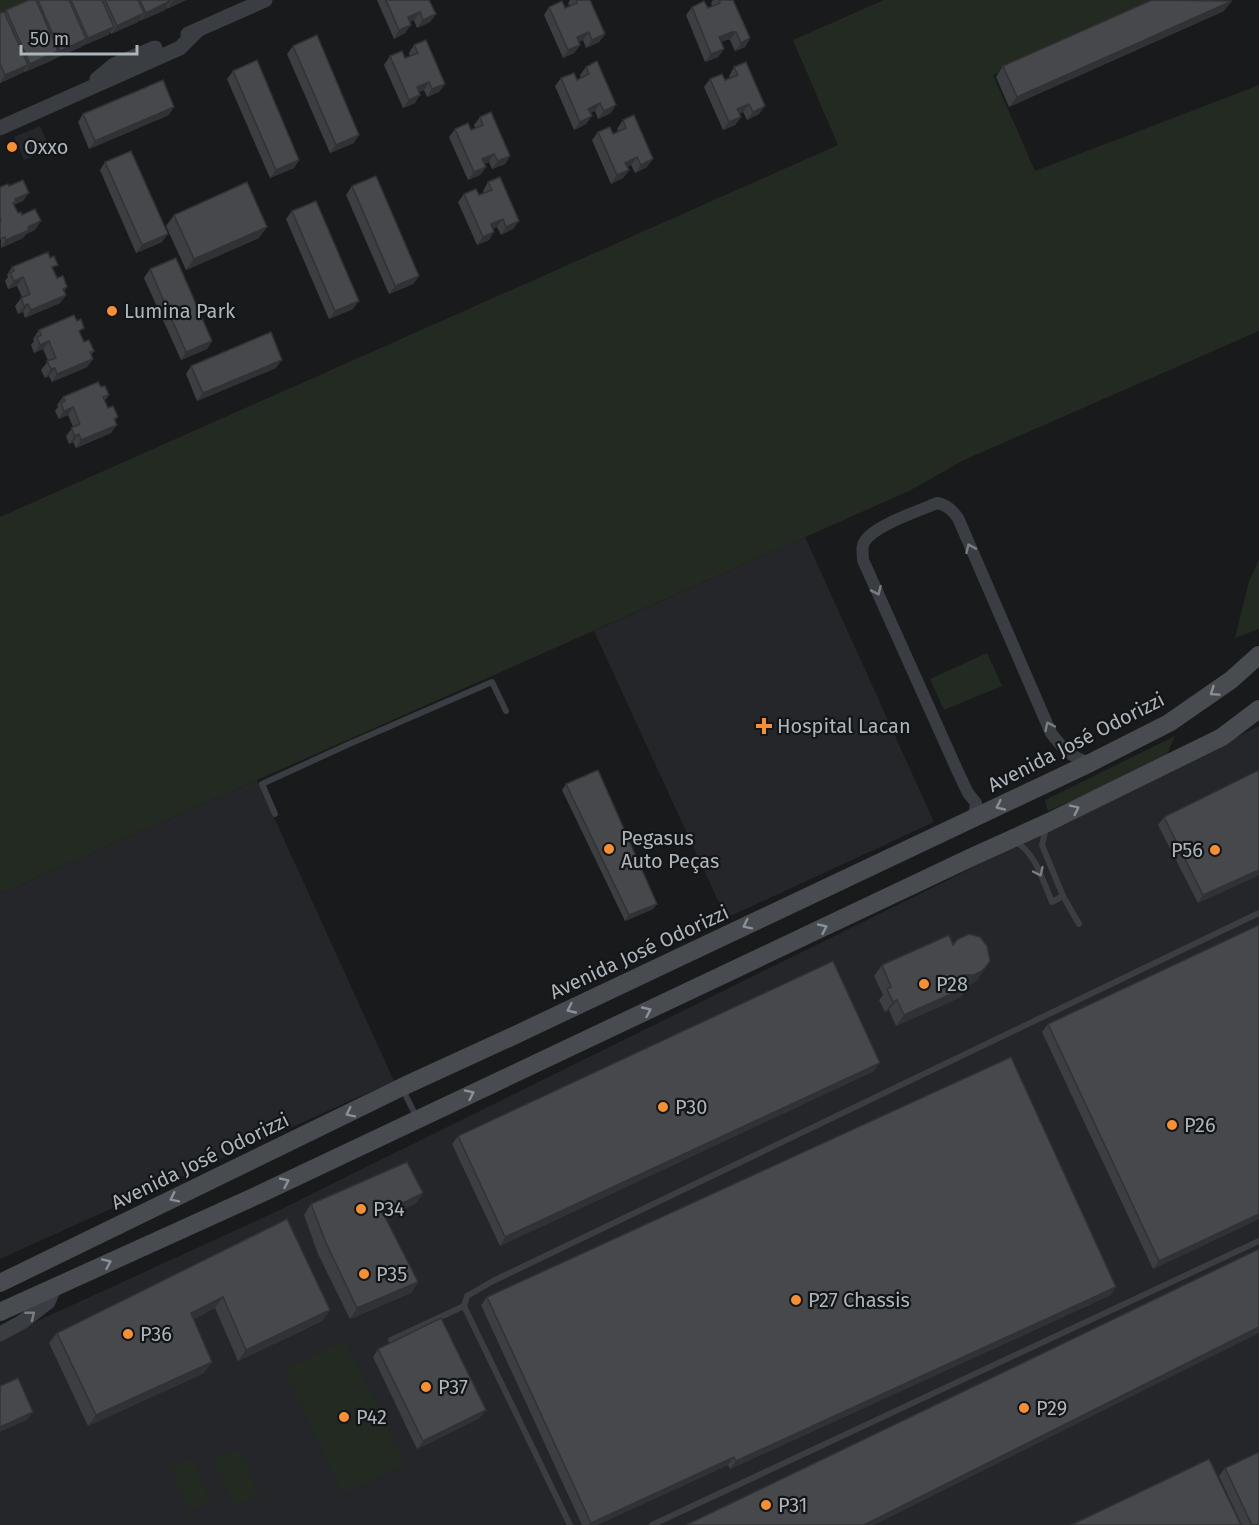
<svg xmlns="http://www.w3.org/2000/svg" width="1259" height="1525" viewBox="0 0 1259 1525" font-family="'Fira Sans',sans-serif">
  <style>
    .built { fill: #252629 }
    .green { fill: #222a21 }
    .lines { fill: none; stroke-linecap: round; stroke-linejoin: round }
    .service { stroke: #3a3d41; stroke-width: 6 }
    .minor { stroke: #3a3d41; stroke-width: 12 }
    .tertiary { stroke: #3a3d41; stroke-width: 15 }
    .secondary { stroke: #484c51; stroke-width: 18 }
    .wall { fill: #3c3e41 }
    .shaded-wall { fill: #313235 }
    .building { fill: #46484c; stroke: #313235; stroke-width: 1.5 }
    .oneway { stroke: #797e85 }
    .oneway2 { stroke: #899097 }
    .poi-dot { fill: #f69037; stroke: #141517; stroke-width: 2 }
    .labels { text-anchor: middle; stroke-width: 4.5; stroke-linejoin: round; paint-order: stroke }
    .poi-label { font-size: 20px; fill: #acb4bc; stroke: #141517; text-anchor: start }
    .street-label { font-size: 20px; fill: #acb4bc; stroke: #141517 }
  </style>
  <rect width="100%" height="100%" fill="#191a1c"/>
  <g class="built">
    <polygon points="40,126 50,149 24,160 14,137"/>
    <polygon points="805,537 934,822 726,918 594,631"/>
    <polygon points="1259,726 1259,1525 0,1525 0,1338 269,1215 956,876 1019,843"/>
    <polygon points="257,780 394,1081 0,1259 0,894"/>
  </g>
  <g class="green">
    <polygon points="0,0 32,0 0,15"/>
    <polygon points="884,0 1164,0 993,75 1035,171 1259,85 1259,331 964,460 909,491 0,894 0,517 838,145 793,40"/>
    <polygon points="1259,560 1259,629 1235,638 1249,581"/>
    <polygon points="987,653 1002,686 944,710 930,679"/>
    <polygon points="1175,736 1165,759 1048,811 1045,800"/>
    <polygon points="345,1340 405,1465 343,1494 284,1369"/>
    <polygon points="238,1448 259,1495 234,1506 213,1459"/>
    <polygon points="191,1457 211,1502 190,1511 170,1467"/>
  </g>
  <g class="lines">
    <g class="service">
      <polyline points="275,814 262,784 347,745 492,682 506,711"/>
      <polyline points="1046,828 1042,845 1063,896 1079,924"/>
      <path d="M1014,841C1035,851 1043,881 1052,902L1063,896"/>
      <polyline points="402,1088 416,1116"/>
      <polyline points="391,1340 464,1306"/>
      <polyline points="570,1525 464,1306 467,1296 493,1281 1259,913"/>
      <polyline points="652,1525 1259,1241"/>
    </g>
    <path class="minor" d="M974,818L976,803L968,793L958,772L863,560C863,553 861,546 865,541C875,525 919,511 937,503C947,505 952,510 958,518L1051,733C1065,751 1069,756 1090,763"/>
    <g class="tertiary">
      <polyline points="188,34 265,0"/>
      <polyline points="97,79 114,65 155,48"/>
      <polyline points="0,128 180,48 197,31"/>
      <polyline points="0,1334 22,1322 48,1302 54,1288"/>
    </g>
    <g class="secondary">
      <polyline points="0,1283 402,1087 511,1037 1090,763 1169,723 1231,680 1259,655"/>
      <polyline points="0,1312 260,1194 972,857 1049,822 1222,737 1259,709"/>
    </g>
  </g>
  <g class="wall">
    <polygon points="29,0 186,0 167,9 167,7 165,10 140,21 139,19 138,22 111,34 110,32 108,35 82,46 82,45 81,47 54,59 54,58 53,60 25,72 24,71 22,73 0,83 0,13 5,13 6,10"/>
    <polygon points="377,0 429,0 436,14 430,22 417,28 414,20 410,22 405,33 394,39"/>
    <polygon points="570,0 590,0 605,34 599,42 586,48 583,40 579,42 580,45 574,53 563,58 544,15 549,7 565,8 570,6 568,3"/>
    <polygon points="713,0 733,0 750,38 745,47 735,51 730,40 726,40 721,42 724,49 718,57 705,62 686,15 692,7 708,8 712,6 711,3"/>
    <polygon points="1224,11 1009,107 996,77 1003,66"/>
    <polygon points="414,45 445,84 439,92 427,97 424,90 419,92 415,103 403,108 384,65 390,56 405,58 410,56 409,53"/>
    <polygon points="293,46 354,143 330,153 287,54"/>
    <polygon points="586,67 611,113 598,119 595,111 590,113 592,116 586,124 574,130 555,86 561,78 577,80 581,78 580,75"/>
    <polygon points="734,67 759,114 747,120 743,112 739,114 741,117 735,125 723,130 704,87 710,79 725,80 730,78 729,76"/>
    <polygon points="233,71 299,160 294,168 270,178 227,79"/>
    <polygon points="83,114 169,115 89,149 78,122"/>
    <polygon points="480,117 510,156 505,164 492,169 489,162 484,164 486,167 480,175 468,180 449,137 455,129 471,130 475,128 474,125"/>
    <polygon points="623,120 647,167 635,173 631,165 627,167 629,170 623,178 611,184 592,140 598,132 613,134 618,131 617,129"/>
    <polygon points="105,162 162,242 136,253 100,170"/>
    <polygon points="488,182 519,221 513,229 501,235 497,227 493,229 489,240 477,245 458,202 464,194 479,195 484,193 483,191"/>
    <polygon points="9,186 23,201 14,205 18,213 22,215 35,230 26,234 23,238 1,248 0,187"/>
    <polygon points="352,186 419,276 413,284 389,294 346,195"/>
    <polygon points="292,211 353,309 329,319 286,219"/>
    <polygon points="174,215 259,238 186,270 166,226"/>
    <polygon points="12,267 54,271 57,278 67,287 64,291 66,295 60,303 25,318 23,312 18,314 15,306 22,297 17,286 8,289 5,281 8,277 7,275"/>
    <polygon points="150,269 212,341 207,349 181,360 144,278"/>
    <polygon points="39,330 80,334 84,342 94,351 91,355 93,359 87,367 52,382 49,376 45,378 41,370 48,361 43,349 34,353 31,345 34,341 33,339"/>
    <polygon points="191,366 276,368 197,401 186,374"/>
    <polygon points="101,387 109,395 105,400 108,408 118,417 115,421 111,433 76,448 73,442 69,444 66,436 73,427 68,415 59,419 55,411 58,407 57,405 63,397"/>
    <polygon points="1259,770 1259,875 1198,903 1158,825 1164,817"/>
    <polygon points="566,784 657,904 653,909 625,921 562,790"/>
    <polygon points="953,945 978,979 973,983 968,985 961,997 896,1026 889,1010 885,1012 879,1000 883,995 874,976 882,965"/>
    <polygon points="1048,1024 1259,1219 1153,1269 1042,1032"/>
    <polygon points="874,1071 500,1246 452,1144 458,1136"/>
    <polygon points="423,1193 416,1203 386,1218 418,1282 411,1293 350,1319 318,1254 304,1215 311,1204"/>
    <polygon points="287,1219 330,1310 322,1321 238,1361 215,1308 194,1319 204,1373 88,1426 49,1343 57,1333"/>
    <polygon points="1111,1295 730,1469 728,1465 597,1525 582,1525 481,1305 487,1297"/>
    <polygon points="378,1349 480,1418 417,1449 373,1357"/>
    <polygon points="1225,1468 1259,1525 1242,1525 1219,1476"/>
  </g>
  <g class="shaded-wall">
    <polygon points="173,0 186,0 167,9"/>
    <polygon points="170,1 165,10 140,21 146,13"/>
    <polygon points="1232,1 1224,11 1009,107 1017,97"/>
    <polygon points="420,12 414,20 402,26 408,17"/>
    <polygon points="144,13 138,22 111,34 117,26"/>
    <polygon points="436,14 430,22 417,28 423,20"/>
    <polygon points="411,25 405,33 394,39 399,30"/>
    <polygon points="114,27 108,35 82,46 88,38"/>
    <polygon points="589,32 583,40 571,45 577,37"/>
    <polygon points="732,32 736,32 730,40 726,40 714,45 719,37"/>
    <polygon points="605,34 599,42 586,48 592,40"/>
    <polygon points="750,38 745,47 735,51 741,43"/>
    <polygon points="86,39 81,47 54,59 60,51"/>
    <polygon points="580,45 574,53 563,58 568,50"/>
    <polygon points="724,49 718,57 705,62 711,54"/>
    <polygon points="58,51 53,60 25,72 30,64"/>
    <polygon points="28,65 22,73 0,83 5,75"/>
    <polygon points="429,82 424,90 411,95 417,87"/>
    <polygon points="445,84 439,92 427,97 432,89"/>
    <polygon points="420,95 415,103 403,108 409,100"/>
    <polygon points="600,103 595,111 583,117 588,109"/>
    <polygon points="749,104 743,112 731,118 737,109"/>
    <polygon points="616,105 611,113 598,119 604,111"/>
    <polygon points="765,106 759,114 747,120 753,112"/>
    <polygon points="174,107 169,115 89,149 95,141"/>
    <polygon points="592,116 586,124 574,130 580,122"/>
    <polygon points="741,117 735,125 723,130 729,122"/>
    <polygon points="359,135 354,143 330,153 336,145"/>
    <polygon points="494,154 489,162 477,167 482,159"/>
    <polygon points="510,156 505,164 492,169 498,161"/>
    <polygon points="637,157 631,165 619,171 625,163"/>
    <polygon points="653,159 647,167 635,173 641,165"/>
    <polygon points="299,160 294,168 270,178 276,170"/>
    <polygon points="486,167 480,175 468,180 474,172"/>
    <polygon points="629,170 623,178 611,184 617,175"/>
    <polygon points="29,193 23,201 14,205 11,210 15,199"/>
    <polygon points="503,219 497,227 485,232 491,224"/>
    <polygon points="41,221 35,230 26,234 23,238 1,248 6,240 28,227"/>
    <polygon points="519,221 513,229 501,235 506,227"/>
    <polygon points="267,227 259,238 186,270 194,259"/>
    <polygon points="494,232 489,240 477,245 483,237"/>
    <polygon points="168,234 162,242 136,253 142,245"/>
    <polygon points="419,276 413,284 389,294 395,286"/>
    <polygon points="23,277 17,286 8,289 14,281"/>
    <polygon points="66,295 60,303 25,318 31,310"/>
    <polygon points="359,301 353,309 329,319 335,311"/>
    <polygon points="28,304 23,312 18,314 24,306"/>
    <polygon points="49,341 43,349 34,353 40,345"/>
    <polygon points="212,341 207,349 181,360 186,352"/>
    <polygon points="93,359 87,367 52,382 57,374"/>
    <polygon points="282,360 276,368 197,401 203,393"/>
    <polygon points="55,368 49,376 45,378 51,369"/>
    <polygon points="73,407 68,415 59,419 64,411"/>
    <polygon points="117,425 111,433 76,448 81,440"/>
    <polygon points="79,434 73,442 69,444 75,436"/>
    <polygon points="1259,870 1259,875 1198,903 1203,895"/>
    <polygon points="657,904 653,909 625,921 629,915"/>
    <polygon points="985,968 978,979 973,983 966,986 964,975"/>
    <polygon points="969,986 961,997 896,1026 904,1015"/>
    <polygon points="897,1000 889,1010 885,1012 893,1002"/>
    <polygon points="880,1063 874,1071 500,1246 505,1237"/>
    <polygon points="423,1193 416,1203 376,1223 383,1213"/>
    <polygon points="1259,1214 1259,1219 1153,1269 1159,1261"/>
    <polygon points="418,1282 411,1293 350,1319 357,1308"/>
    <polygon points="1116,1287 1111,1295 730,1469 736,1461"/>
    <polygon points="223,1297 215,1308 184,1324 191,1313"/>
    <polygon points="330,1310 322,1321 238,1361 246,1350"/>
    <polygon points="1259,1327 1259,1333 874,1525 864,1525"/>
    <polygon points="212,1362 204,1373 88,1426 96,1415"/>
    <polygon points="486,1410 480,1418 417,1449 423,1441"/>
    <polygon points="33,1412 27,1420 0,1432 0,1427"/>
    <polygon points="734,1457 728,1465 597,1525 589,1525 591,1523"/>
  </g>
  <g class="building">
    <polygon points="29,0 36,0 58,51 30,64 6,10"/>
    <polygon points="38,0 69,0 86,39 60,51"/>
    <polygon points="71,0 102,0 114,27 88,38"/>
    <polygon points="105,0 138,0 144,13 117,26"/>
    <polygon points="140,0 170,0 170,1 146,13"/>
    <polygon points="386,0 429,0 436,14 423,20 420,12 408,17 411,25 399,30"/>
    <polygon points="576,0 590,0 605,34 592,40 589,32 577,37 580,45 568,50 549,7 562,1 565,8 577,3"/>
    <polygon points="719,0 733,0 750,38 741,43 736,32 732,32 719,37 724,49 711,54 692,7 704,1 708,8 720,3"/>
    <polygon points="1152,0 1232,1 1017,97 1003,66"/>
    <polygon points="4,12 28,65 5,75 0,64 0,13"/>
    <polygon points="317,35 359,135 336,145 293,46"/>
    <polygon points="426,40 445,84 432,89 429,82 417,87 420,95 409,100 390,56 402,51 405,58 418,53 414,45"/>
    <polygon points="257,60 299,160 276,170 233,71"/>
    <polygon points="597,61 616,105 604,111 600,103 588,109 592,116 580,122 561,78 574,73 577,80 589,74 586,67"/>
    <polygon points="746,62 765,106 753,112 749,104 737,109 741,117 729,122 710,79 722,74 725,80 738,75 734,67"/>
    <polygon points="163,80 174,107 95,141 83,114"/>
    <polygon points="491,112 510,156 498,161 494,154 482,159 486,167 474,172 455,129 468,123 471,130 483,125 480,117"/>
    <polygon points="634,115 653,159 641,165 637,157 625,163 629,170 617,175 598,132 610,127 613,134 626,128 623,120"/>
    <polygon points="131,151 168,234 142,245 105,162"/>
    <polygon points="376,176 419,276 395,286 352,186"/>
    <polygon points="500,177 519,221 506,227 503,219 491,224 494,232 483,237 464,194 476,189 479,195 492,190 488,182"/>
    <polygon points="23,180 29,193 15,199 16,202 13,203 18,213 21,212 22,215 35,209 41,221 28,227 29,230 6,240 5,237 0,239 0,221 1,221 0,218 0,187 8,184 9,186"/>
    <polygon points="247,182 267,227 194,259 174,215"/>
    <polygon points="316,201 359,301 335,311 292,211"/>
    <polygon points="48,252 50,258 54,256 58,265 52,267 57,278 63,276 67,287 63,289 66,295 31,310 28,304 24,306 21,298 30,294 23,277 14,281 10,273 14,271 12,267"/>
    <polygon points="176,258 212,341 186,352 150,269"/>
    <polygon points="74,315 77,321 81,319 84,328 79,331 84,342 89,340 94,351 90,352 93,359 57,374 55,368 51,369 47,361 56,358 49,341 40,345 37,337 41,335 39,330"/>
    <polygon points="271,332 282,360 203,393 191,366"/>
    <polygon points="98,382 101,387 105,386 109,395 103,397 108,408 113,406 118,417 114,419 117,425 81,440 79,434 75,436 71,428 80,424 73,407 64,411 61,403 65,401 63,397"/>
    <polygon points="598,770 657,904 629,915 566,784"/>
    <polygon points="1259,770 1259,870 1203,895 1164,817"/>
    <polygon points="1259,925 1259,1214 1159,1261 1048,1024"/>
    <polygon points="969,934 980,937 987,946 990,961 985,968 980,972 974,975 964,975 969,986 904,1015 897,1000 893,1002 887,989 891,987 882,965 949,935 953,945 958,939"/>
    <polygon points="833,961 880,1063 505,1237 458,1136"/>
    <polygon points="1011,1057 1116,1287 736,1461 734,1457 591,1523 487,1297"/>
    <polygon points="407,1162 423,1193 383,1213 418,1282 357,1308 326,1243 311,1204"/>
    <polygon points="287,1219 330,1310 246,1350 223,1297 191,1313 212,1362 96,1415 57,1333"/>
    <polygon points="1259,1249 1259,1327 864,1525 686,1525"/>
    <polygon points="441,1318 486,1410 423,1441 378,1349"/>
    <polygon points="18,1378 33,1412 0,1427 0,1386"/>
    <polygon points="1259,1452 1259,1525 1252,1525 1225,1468"/>
    <polygon points="1209,1459 1241,1525 1071,1525"/>
  </g>
  <defs><path id="oneway-chevron" d="M-2-3.5L2.5 0L-2 3.5" fill="none" stroke-width="1.6" stroke-linecap="round" stroke-linejoin="round" transform="scale(1.5)"/></defs>
  <g class="oneway">
    <use href="#oneway-chevron" transform="translate(970 548) rotate(-114)"/>
    <use href="#oneway-chevron" transform="translate(877 591) rotate(66)"/>
    <use href="#oneway-chevron" transform="translate(1049 726) rotate(-115)"/>
    <use href="#oneway-chevron" transform="translate(1039 872) rotate(65)"/>
    <use href="#oneway-chevron" transform="translate(31 1315) rotate(-38)"/>
  </g>
  <g class="oneway2">
    <use href="#oneway-chevron" transform="translate(1214 692) rotate(146)"/>
    <use href="#oneway-chevron" transform="translate(1000 806) rotate(155)"/>
    <use href="#oneway-chevron" transform="translate(1075 809) rotate(-26)"/>
    <use href="#oneway-chevron" transform="translate(747 925) rotate(154)"/>
    <use href="#oneway-chevron" transform="translate(823 928) rotate(-25)"/>
    <use href="#oneway-chevron" transform="translate(571 1009) rotate(155)"/>
    <use href="#oneway-chevron" transform="translate(647 1011) rotate(-25)"/>
    <use href="#oneway-chevron" transform="translate(470 1094) rotate(-25)"/>
    <use href="#oneway-chevron" transform="translate(350 1113) rotate(154)"/>
    <use href="#oneway-chevron" transform="translate(285 1182) rotate(-25)"/>
    <use href="#oneway-chevron" transform="translate(174 1198) rotate(154)"/>
    <use href="#oneway-chevron" transform="translate(107 1263) rotate(-24)"/>
  </g>
  <g class="poi-dot">
    <circle cx="12" cy="147" r="6"/>
    <circle cx="112" cy="311" r="6"/>
    <path d="M761 717h6v6h6v6h-6v6h-6v-6h-6v-6h6z"/>
    <circle cx="609" cy="849" r="6"/>
    <circle cx="1215" cy="850" r="6"/>
    <circle cx="924" cy="984" r="6"/>
    <circle cx="663" cy="1107" r="6"/>
    <circle cx="1172" cy="1125" r="6"/>
    <circle cx="361" cy="1209" r="6"/>
    <circle cx="364" cy="1274" r="6"/>
    <circle cx="796" cy="1300" r="6"/>
    <circle cx="128" cy="1334" r="6"/>
    <circle cx="426" cy="1387" r="6"/>
    <circle cx="1024" cy="1408" r="6"/>
    <circle cx="344" cy="1417" r="6"/>
    <circle cx="766" cy="1505" r="6"/>
  </g>
  <g class="labels">
    <g class="poi-label">
      <text x="24" y="154">Oxxo</text>
      <text x="124" y="318">Lumina Park</text>
      <text x="777" y="733">Hospital Lacan</text>
      <text x="621" y="845">Pegasus<tspan x="621" dy="23">Auto Peças</tspan></text>
      <text x="1203" y="857" text-anchor="end">P56</text>
      <text x="936" y="991">P28</text>
      <text x="675" y="1114">P30</text>
      <text x="1184" y="1132">P26</text>
      <text x="373" y="1216">P34</text>
      <text x="376" y="1281">P35</text>
      <text x="808" y="1307">P27 Chassis</text>
      <text x="140" y="1341">P36</text>
      <text x="438" y="1394">P37</text>
      <text x="1036" y="1415">P29</text>
      <text x="356" y="1424">P42</text>
      <text x="778" y="1512">P31</text>
    </g>
    <g class="street-label">
      <text transform="translate(1076 742) rotate(-27)" y="7">Avenida José Odorizzi</text>
      <text transform="translate(639 952) rotate(-25)" y="7">Avenida José Odorizzi</text>
      <text transform="translate(200 1161) rotate(-26)" y="7">Avenida José Odorizzi</text>
    </g>
  </g>
  <path d="M21 45v9h116v-9" fill="none" stroke="#acb4bc" stroke-width="3"/>
  <text x="30" y="45" font-size="18" fill="#acb4bc" stroke="#141517" stroke-width="4.5" paint-order="stroke">50 m</text>
</svg>
